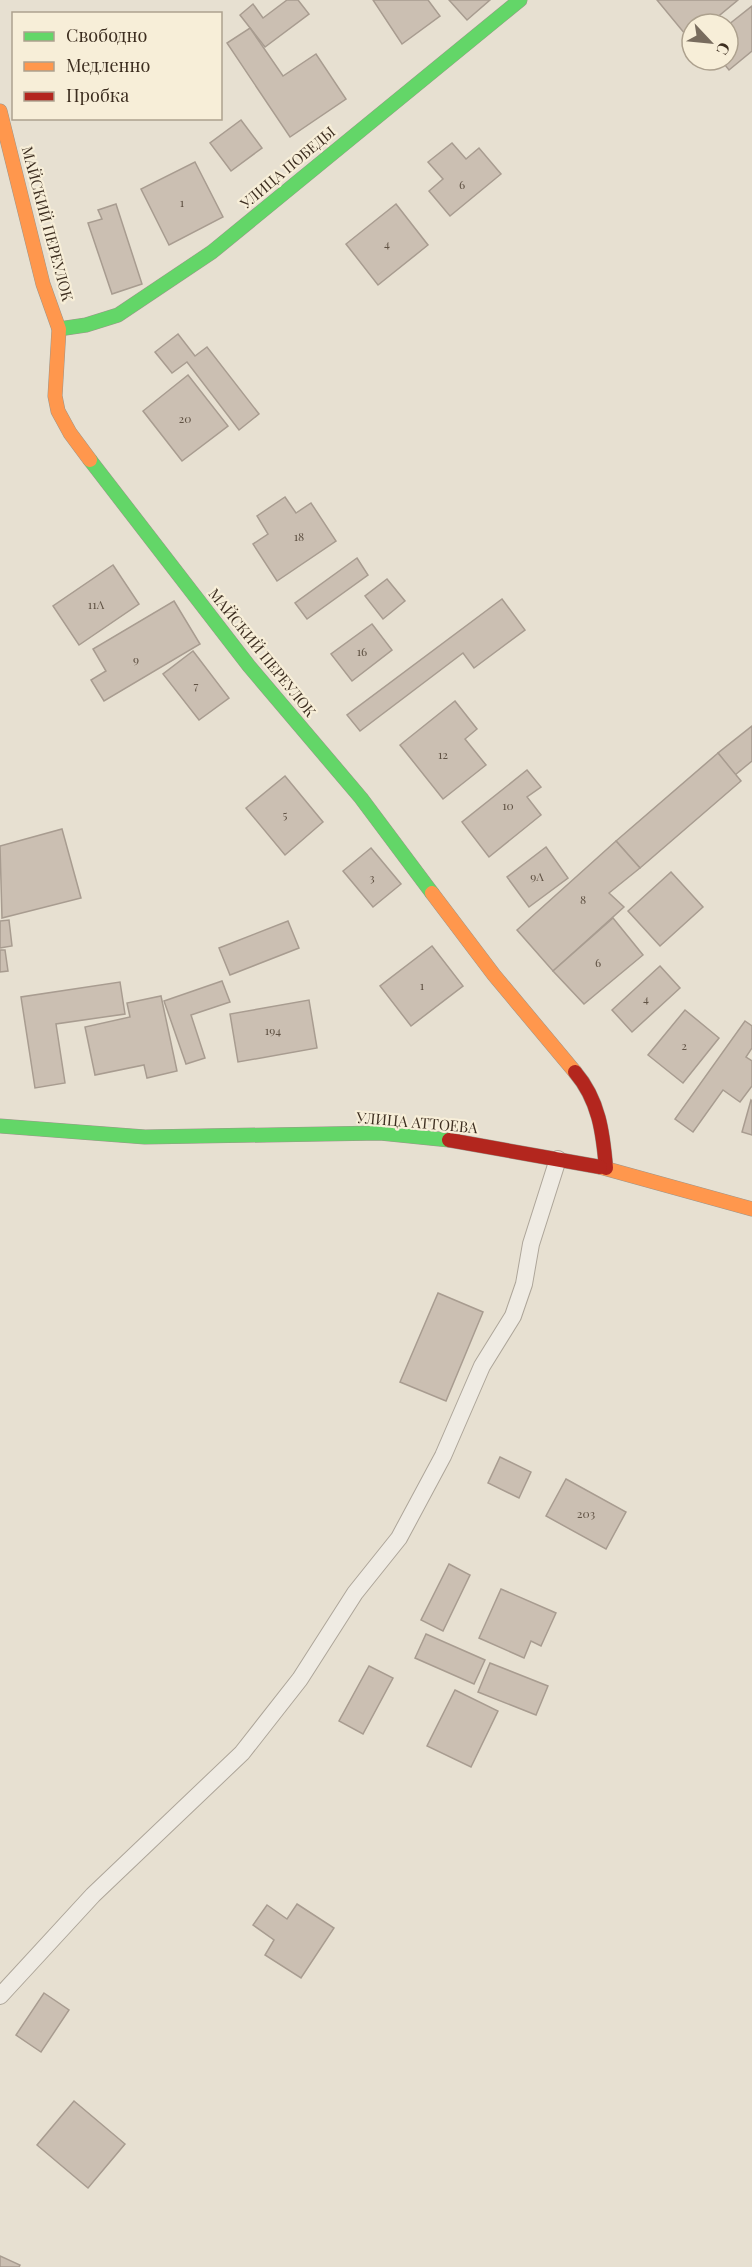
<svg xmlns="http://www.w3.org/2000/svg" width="752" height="2267" viewBox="0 0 752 2267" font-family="'Playfair Display',serif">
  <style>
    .building { fill: #cbbfb2; stroke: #a89c90; stroke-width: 1.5 }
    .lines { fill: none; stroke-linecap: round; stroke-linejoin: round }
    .lane-casing { stroke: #ada599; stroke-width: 18 }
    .fast-casing { stroke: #9c958a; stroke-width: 15 }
    .slow-casing { stroke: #9c958a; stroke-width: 15 }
    .jam-casing { stroke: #9c958a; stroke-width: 15 }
    .lane { stroke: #efebe3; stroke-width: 16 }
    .fast { stroke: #63d668; stroke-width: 14 }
    .slow { stroke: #ff974d; stroke-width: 14 }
    .jam { stroke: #b3261e; stroke-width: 14 }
    .labels { text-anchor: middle; stroke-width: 4.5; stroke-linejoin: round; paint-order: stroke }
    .number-label { font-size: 12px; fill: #605244 }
    .street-label { font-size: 15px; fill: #3d2e20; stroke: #f7eed8 }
  </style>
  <rect width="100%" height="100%" fill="#e7e0d1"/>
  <g class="building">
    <polygon points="287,0 298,0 309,14 265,47 240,15 253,4 263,18"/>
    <polygon points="373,0 428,0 440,16 402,44"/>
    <polygon points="449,0 490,0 467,20"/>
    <polygon points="657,0 738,0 709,24 692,24 690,40"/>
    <polygon points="752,6 752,51 729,70 721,60 728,60 728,25"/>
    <polygon points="250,28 283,76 316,54 346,99 290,137 227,43"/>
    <polygon points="241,120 262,148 231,171 210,143"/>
    <polygon points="452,143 466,159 479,148 501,174 450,216 429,191 443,179 428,162"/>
    <polygon points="195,162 223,217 169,245 141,189"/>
    <polygon points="116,204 142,284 112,294 88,223 102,219 98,210"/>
    <polygon points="396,204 428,245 378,285 346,244"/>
    <polygon points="178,334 195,356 207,347 259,414 239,430 187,362 172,373 155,352"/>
    <polygon points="188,375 228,426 182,461 143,411"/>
    <polygon points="285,497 296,513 311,503 336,541 277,581 253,544 268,534 257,516"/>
    <polygon points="357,558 368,575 307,619 295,603"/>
    <polygon points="113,565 139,604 79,645 53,606"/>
    <polygon points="387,579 405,601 383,619 365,596"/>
    <polygon points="502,599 525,630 474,668 463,653 360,731 347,715"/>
    <polygon points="174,601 200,644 104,701 91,680 106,671 93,649"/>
    <polygon points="372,624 392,650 352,681 331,654"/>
    <polygon points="193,651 229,698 199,720 163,674"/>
    <polygon points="455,701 477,729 465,739 486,765 443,799 400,745"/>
    <polygon points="752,726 752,761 735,775 718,753"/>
    <polygon points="718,753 741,781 640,868 616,841"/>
    <polygon points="527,770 541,787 527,797 541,815 489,857 462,822"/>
    <polygon points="285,776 323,822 285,855 246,808"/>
    <polygon points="62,829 81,898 2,918 0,846"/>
    <polygon points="616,841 640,868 609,893 624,907 553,971 517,930"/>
    <polygon points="546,847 568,878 529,907 507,877"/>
    <polygon points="371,848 401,884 373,907 343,871"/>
    <polygon points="671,872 703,907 660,946 628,911"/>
    <polygon points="613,918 643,955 584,1004 553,971"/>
    <polygon points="9,920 12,946 0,948 0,921"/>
    <polygon points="288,921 299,948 230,975 219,948"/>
    <polygon points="432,946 463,986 411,1026 380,986"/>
    <polygon points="0,950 5,950 8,971 0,972"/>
    <polygon points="660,966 680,988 632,1032 612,1010"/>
    <polygon points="222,981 230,1002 191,1015 205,1058 186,1064 164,1001"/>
    <polygon points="120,982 125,1014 56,1024 65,1083 35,1088 21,997"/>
    <polygon points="161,996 177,1071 147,1078 144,1065 95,1075 85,1027 130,1017 127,1003"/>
    <polygon points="309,1000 317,1048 238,1062 230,1014"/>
    <polygon points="685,1010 719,1038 683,1083 648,1055"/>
    <polygon points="745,1021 752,1026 752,1048 746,1057 752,1061 752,1086 740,1102 723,1090 693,1132 675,1119"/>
    <polygon points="751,1100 752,1101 752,1135 742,1132"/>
    <polygon points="438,1293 483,1312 446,1401 400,1382"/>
    <polygon points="500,1457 531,1472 519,1498 488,1483"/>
    <polygon points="566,1479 626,1512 606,1549 546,1516"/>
    <polygon points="449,1564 470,1575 443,1631 421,1620"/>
    <polygon points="501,1589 556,1613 541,1646 531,1641 524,1658 479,1638"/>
    <polygon points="426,1634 485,1660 474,1684 415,1658"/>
    <polygon points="490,1663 548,1686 536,1715 478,1692"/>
    <polygon points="369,1666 393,1678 363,1734 339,1721"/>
    <polygon points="455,1690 498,1711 471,1767 427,1746"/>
    <polygon points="297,1904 334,1928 301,1978 265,1955 274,1940 253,1925 267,1905 287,1919"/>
    <polygon points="44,1993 69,2010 41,2052 16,2035"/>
    <polygon points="74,2101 125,2144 88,2188 37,2145"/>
    <polygon points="0,2256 20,2265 19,2267 0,2267"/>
  </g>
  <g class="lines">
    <g class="lane-casing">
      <polyline id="lane" points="0,1996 93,1895 242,1753 300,1679 355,1593 399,1538 443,1456 482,1366 513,1316 524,1284 531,1244 558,1159"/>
    </g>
    <g class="fast-casing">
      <g id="fast">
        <polyline points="59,329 86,325 118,315 212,252 520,0"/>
        <polyline points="90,460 249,666 361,798 432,893"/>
        <polyline points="0,1126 145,1137 380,1133 449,1140"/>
      </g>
    </g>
    <g class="slow-casing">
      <g id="slow">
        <polyline points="0,111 43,284 59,329 55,396 58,411 70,433 90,460"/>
        <polyline points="432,893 494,975 575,1072"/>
        <polyline points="600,1167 752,1209"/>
      </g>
    </g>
    <g class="jam-casing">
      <g id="jam">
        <path d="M575,1072C599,1100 603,1133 606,1168"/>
        <polyline points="449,1140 600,1167"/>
      </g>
    </g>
    <use href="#lane" class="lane"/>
    <use href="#fast" class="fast"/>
    <use href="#slow" class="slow"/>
    <use href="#jam" class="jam"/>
  </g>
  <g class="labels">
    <g class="number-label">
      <text x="462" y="189">6</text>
      <text x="182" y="207">1</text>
      <text x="387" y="248">4</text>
      <text x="185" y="423">20</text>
      <text x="299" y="541">18</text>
      <text x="96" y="609">11А</text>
      <text x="362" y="656">16</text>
      <text x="136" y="664">9</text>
      <text x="196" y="690">7</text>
      <text x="443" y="759">12</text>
      <text x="508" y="810">10</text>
      <text x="285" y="819">5</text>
      <text x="537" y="881">9А</text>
      <text x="372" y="882">3</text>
      <text x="583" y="904">8</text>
      <text x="598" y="967">6</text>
      <text x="422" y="990">1</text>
      <text x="646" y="1003">4</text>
      <text x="273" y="1035">194</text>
      <text x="684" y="1050">2</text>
      <text x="586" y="1518">203</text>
    </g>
    <g class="street-label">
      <text transform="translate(288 168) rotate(-40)" y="5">УЛИЦА ПОБЕДЫ</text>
      <text transform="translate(47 224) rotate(75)" y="5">МАЙСКИЙ ПЕРЕУЛОК</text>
      <text transform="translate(262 653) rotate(51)" y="5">МАЙСКИЙ ПЕРЕУЛОК</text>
      <text transform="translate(417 1123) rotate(5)" y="5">УЛИЦА АТТОЕВА</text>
    </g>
  </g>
  <rect x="12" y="12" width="210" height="108" fill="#f7eed8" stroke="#ada18e" stroke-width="1.5"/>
  <rect x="24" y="32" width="30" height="9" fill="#63d668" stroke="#ada18e" stroke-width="1.5"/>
  <text x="66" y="42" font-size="18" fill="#3d2e20">Свободно</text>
  <rect x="24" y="62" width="30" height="9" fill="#ff974d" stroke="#ada18e" stroke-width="1.5"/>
  <text x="66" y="72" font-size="18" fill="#3d2e20">Медленно</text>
  <rect x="24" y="92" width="30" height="9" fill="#b3261e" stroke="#ada18e" stroke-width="1.5"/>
  <text x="66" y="102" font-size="18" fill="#3d2e20">Пробка</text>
  <g transform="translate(710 42) rotate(116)"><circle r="28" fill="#f7eed8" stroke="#ada18e" stroke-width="1.5"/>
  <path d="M0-4.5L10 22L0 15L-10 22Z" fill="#786c5e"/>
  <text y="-9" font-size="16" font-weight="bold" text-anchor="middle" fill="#3d2e20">С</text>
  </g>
</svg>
